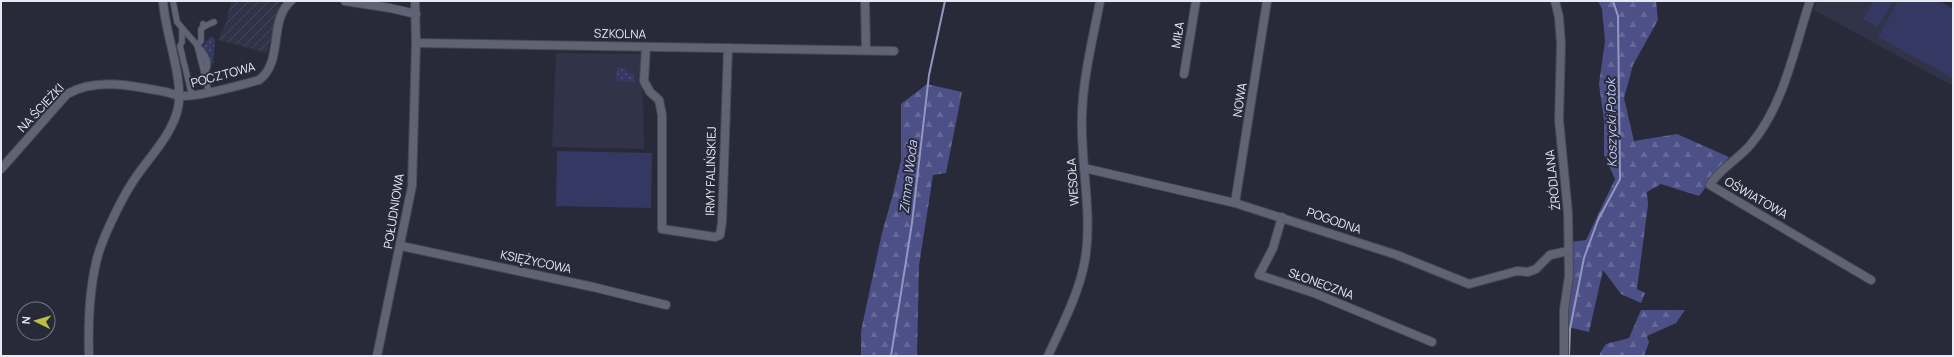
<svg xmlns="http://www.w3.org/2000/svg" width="1954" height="357" viewBox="0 0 1954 357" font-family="Manrope,sans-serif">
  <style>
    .built { fill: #313448 }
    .industrial { fill: url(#industrial-furrows) }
    .green { fill: url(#green-dots) }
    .forest { fill: url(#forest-firs) }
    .pitch { fill: #353862 }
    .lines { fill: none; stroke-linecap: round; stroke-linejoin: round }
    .stream { stroke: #9297c1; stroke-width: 2 }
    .pedestrian-casing { stroke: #454753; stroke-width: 7 }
    .minor-casing { stroke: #454753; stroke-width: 10 }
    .pedestrian { stroke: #606373; stroke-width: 5.5 }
    .minor { stroke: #606373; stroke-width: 8 }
    .labels { text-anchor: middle; stroke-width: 4; stroke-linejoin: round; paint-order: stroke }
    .street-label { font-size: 12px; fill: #e8eaf3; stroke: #282a39 }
    .water-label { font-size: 13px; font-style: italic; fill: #c4cbfe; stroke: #282a39 }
  </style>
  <defs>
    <pattern id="industrial-furrows" width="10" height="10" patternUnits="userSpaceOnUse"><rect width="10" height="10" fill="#313448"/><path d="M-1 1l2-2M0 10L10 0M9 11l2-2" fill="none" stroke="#45485a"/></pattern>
    <pattern id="green-dots" width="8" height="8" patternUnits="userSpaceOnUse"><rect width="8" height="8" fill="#353862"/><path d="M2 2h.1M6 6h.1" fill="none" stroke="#525579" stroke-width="1.8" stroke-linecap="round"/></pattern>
    <pattern id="forest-firs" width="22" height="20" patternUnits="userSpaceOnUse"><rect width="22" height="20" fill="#4c5087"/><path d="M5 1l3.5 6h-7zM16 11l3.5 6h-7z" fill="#666998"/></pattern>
  </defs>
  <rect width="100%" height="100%" fill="#282a39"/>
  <g class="built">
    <polygon points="1817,1 1941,1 1953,8 1953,86 1814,10"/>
    <polygon points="556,53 642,54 644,149 552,147"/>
  </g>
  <polygon class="industrial" points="231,1 280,1 267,53 218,40 226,23"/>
  <g class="green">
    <polygon points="211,36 215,40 213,64 209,63 201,48"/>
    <polygon points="617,67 626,68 627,73 634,74 634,82 616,81"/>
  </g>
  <g class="forest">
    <polygon points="1598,1 1656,1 1658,20 1633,65 1624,98 1634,141 1677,134 1729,157 1699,196 1661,184 1647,192 1648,205 1637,289 1645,293 1641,303 1621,294 1603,270 1589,332 1568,327 1571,242 1586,240 1615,179 1604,155 1604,120 1599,84 1605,41 1602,9"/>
    <polygon points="927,84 962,92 946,173 933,175 919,266 917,356 861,356 861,331 882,233 893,194 901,160 901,104"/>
    <polygon points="1641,310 1685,310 1676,323 1647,336 1649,342 1644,356 1600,356 1600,353 1606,344 1629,338"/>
  </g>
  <g class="pitch">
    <polygon points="1874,1 1893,1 1878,27 1863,19"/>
    <polygon points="1898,1 1938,1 1953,9 1953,78 1878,37"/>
    <polygon points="557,151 652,153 651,208 556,206"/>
  </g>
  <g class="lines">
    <g class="stream">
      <polyline points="891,356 912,223 929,75 945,1"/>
      <polyline points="1569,356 1570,329 1584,258 1598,220 1620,179 1618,16 1613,1"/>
    </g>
    <g class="pedestrian-casing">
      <g id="pedestrian">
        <polyline points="173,1 177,22 197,45 208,88"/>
        <path d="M203,24L205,26L201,29V41L197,45C204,53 213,64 204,73"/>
        <polyline points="205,26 214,22"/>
        <polyline points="182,30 182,42 180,46 191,92"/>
      </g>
    </g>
    <g class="minor-casing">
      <g id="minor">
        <polyline points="345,1 390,8 416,14"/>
        <polyline points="865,1 866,50"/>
        <polyline points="1555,1 1559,17 1561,44 1559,120 1568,213 1569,276 1564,310 1564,356"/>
        <path d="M1810,1C1794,49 1784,105 1751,144C1739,159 1720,168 1710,185L1871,280"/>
        <polyline points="416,43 894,51"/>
        <polyline points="646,47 644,81 650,92 659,100 662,115 662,229 715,237 720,235 722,222 728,48"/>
        <polyline points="1184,74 1196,1"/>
        <polyline points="1084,168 1235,203 1397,255 1469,284 1517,271 1528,272 1536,269 1550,255 1568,251"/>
        <path d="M1,169L67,94C97,77 134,86 166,92C171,93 176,96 181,96C199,97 241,85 259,80C284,62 268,20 291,1"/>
        <polyline points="1235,203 1267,1"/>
        <polyline points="1282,217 1273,248 1259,275 1314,293 1432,342"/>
        <polyline points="401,246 593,287 666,305"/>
        <path d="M89,356C88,325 89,293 96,263C100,242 121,200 132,183C147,159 172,136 178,108C184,78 165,34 163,1"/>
        <polyline points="377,356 412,186 416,43 415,1"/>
        <path d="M1048,356C1062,325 1079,294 1085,260C1093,212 1080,163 1082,115C1083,76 1093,39 1100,1"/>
      </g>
    </g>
    <use href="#pedestrian" class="pedestrian"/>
    <use href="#minor" class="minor"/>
  </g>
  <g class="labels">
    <g class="street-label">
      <text transform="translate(620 34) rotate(1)" y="4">SZKOLNA</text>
      <text transform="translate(1178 35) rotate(-81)" y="4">MIŁA</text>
      <text transform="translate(223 75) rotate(-15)" y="4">POCZTOWA</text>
      <text transform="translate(1240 100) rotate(-81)" y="4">NOWA</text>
      <text transform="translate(41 108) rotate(-47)" y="4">NA ŚCIEŻKI</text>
      <text transform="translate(711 171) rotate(-89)" y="4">IRMY FALIŃSKIEJ</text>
      <text transform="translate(1553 180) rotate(-96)" y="4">ŹRÓDLANA</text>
      <text transform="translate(1073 182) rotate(-94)" y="4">WESOŁA</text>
      <text transform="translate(1756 198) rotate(30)" y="4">OŚWIATOWA</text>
      <text transform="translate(394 211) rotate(-81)" y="4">POŁUDNIOWA</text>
      <text transform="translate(1334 221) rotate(19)" y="4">POGODNA</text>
      <text transform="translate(536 262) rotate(12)" y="4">KSIĘŻYCOWA</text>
      <text transform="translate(1321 284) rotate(20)" y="4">SŁONECZNA</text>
    </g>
    <g class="water-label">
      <text transform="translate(1611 123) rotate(-91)" y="5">Koszycki Potok</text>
      <text transform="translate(908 177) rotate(-83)" y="5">Zimna Woda</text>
    </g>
  </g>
  <rect width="1954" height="357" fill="none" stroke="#e8eaf3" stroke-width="4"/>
  <g transform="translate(36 321) rotate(275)"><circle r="19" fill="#282a39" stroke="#757783"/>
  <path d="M0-3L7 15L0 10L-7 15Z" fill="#bdbf43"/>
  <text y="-6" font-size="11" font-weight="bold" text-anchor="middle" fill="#e8eaf3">N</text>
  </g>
</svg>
